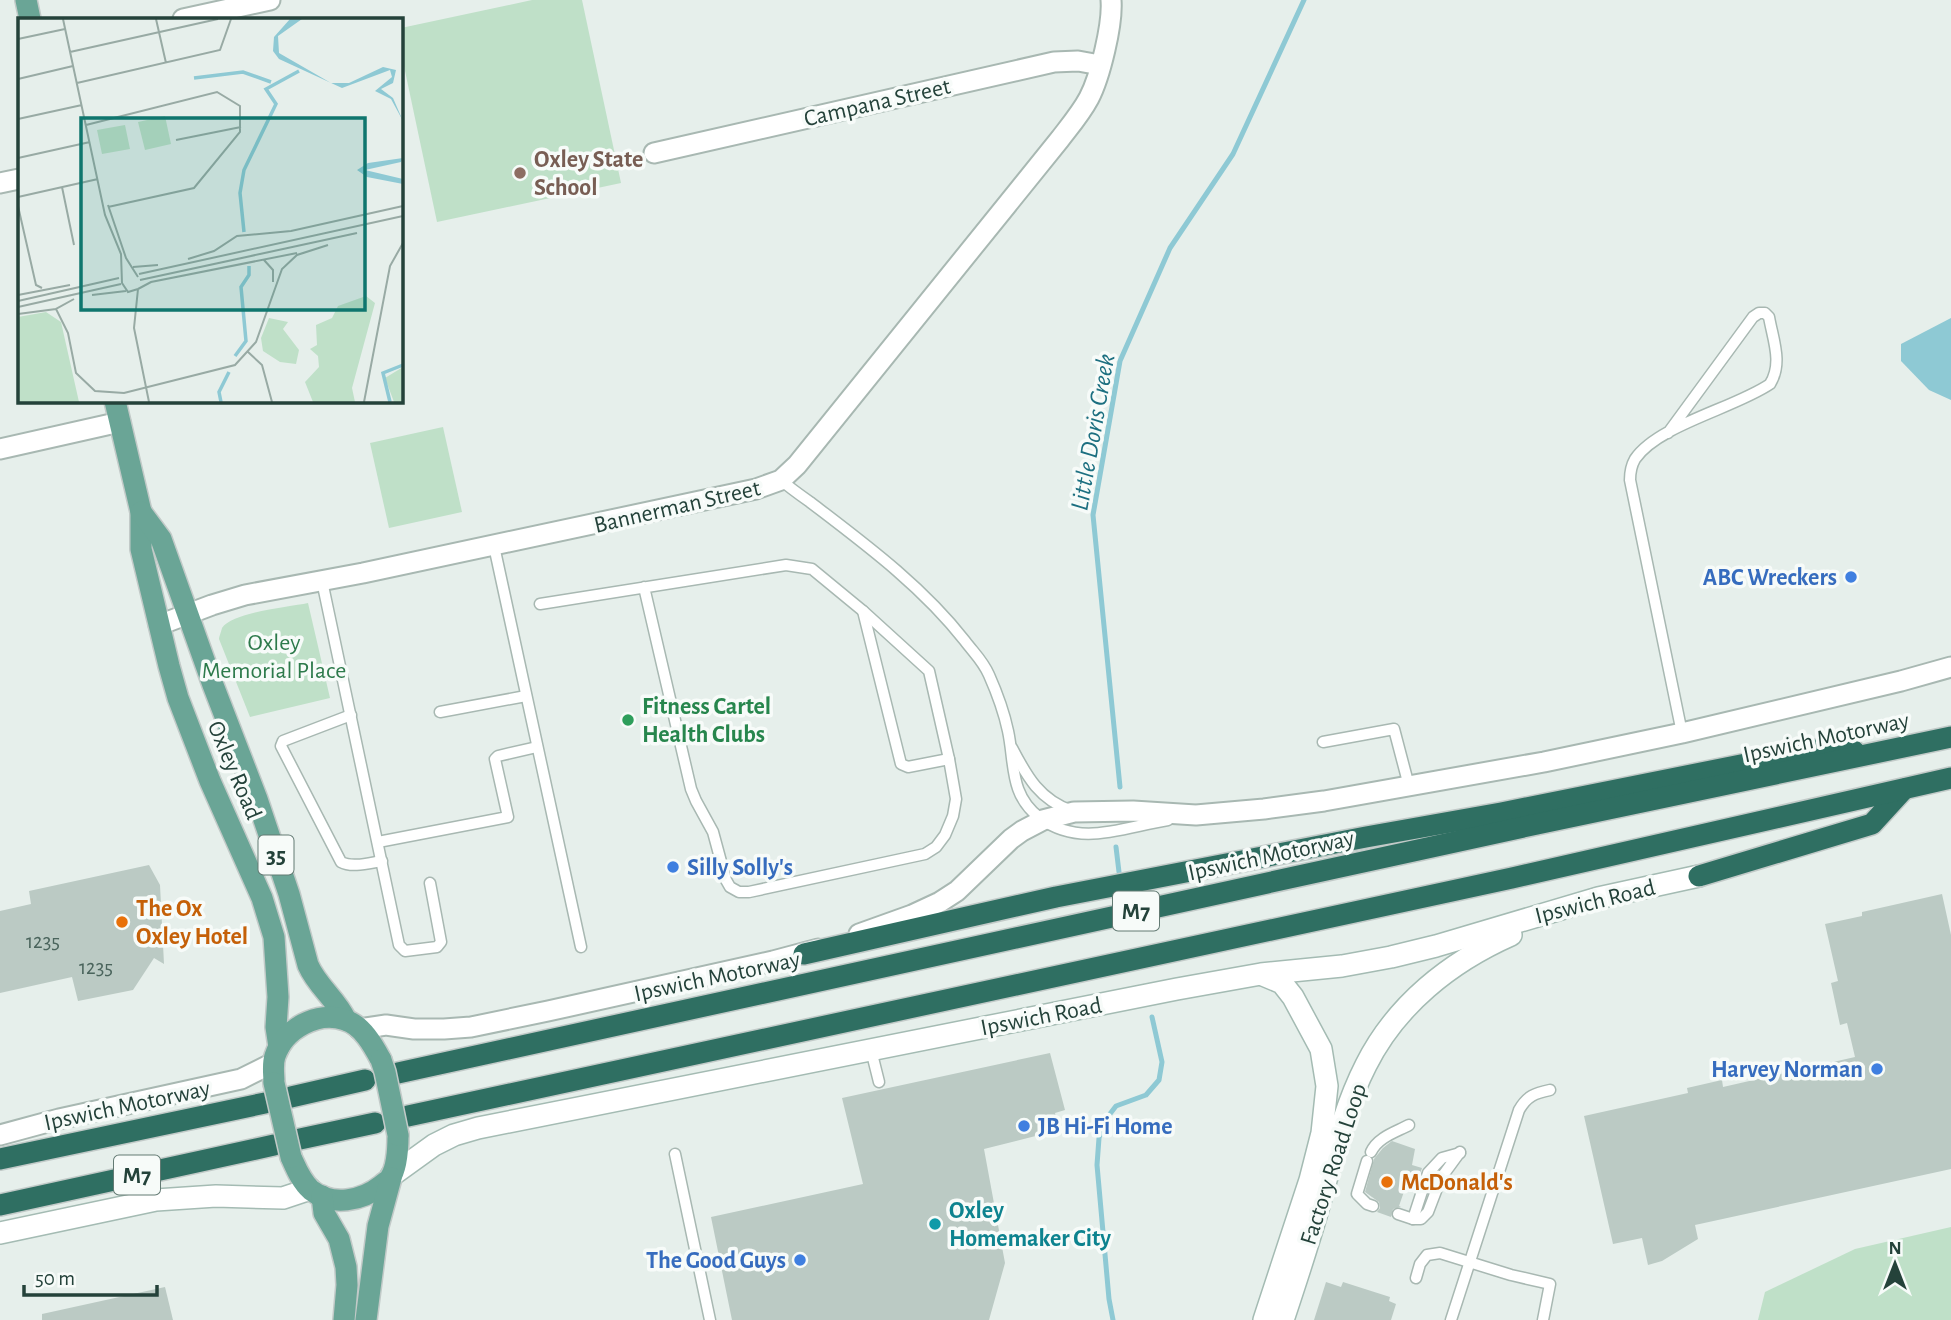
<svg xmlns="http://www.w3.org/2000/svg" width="1951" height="1320" viewBox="0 0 1951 1320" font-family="'Alegreya Sans',sans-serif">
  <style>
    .green { fill: #bfe0c8 }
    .water { fill: #8ec9d4 }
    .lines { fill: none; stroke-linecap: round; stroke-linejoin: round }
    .stream { stroke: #8ec9d4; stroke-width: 5 }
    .building { fill: #bbcac4 }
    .lane-casing { stroke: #a8b8b2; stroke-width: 13 }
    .street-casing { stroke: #a8b8b2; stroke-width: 23 }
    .secondary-casing { stroke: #a4bbb3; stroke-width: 24 }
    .primary-casing { stroke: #c2cac8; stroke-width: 24 }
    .highway-casing { stroke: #c2cac8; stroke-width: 24 }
    .lane { stroke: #fff; stroke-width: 10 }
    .street { stroke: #fff; stroke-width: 19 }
    .secondary { stroke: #fff; stroke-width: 21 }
    .primary { stroke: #6aa596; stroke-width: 21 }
    .highway { stroke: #2f6f62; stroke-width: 21 }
    .primary-bridge-casing { stroke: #c2cac8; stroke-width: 24; stroke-linecap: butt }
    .primary-bridge { stroke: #6aa596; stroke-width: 21 }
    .education-dot { fill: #8d6e63; stroke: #f7fbf9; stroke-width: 2.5 }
    .shop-dot { fill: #3f7fe0; stroke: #f7fbf9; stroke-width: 2.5 }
    .leisure-dot { fill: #2e9e5b; stroke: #f7fbf9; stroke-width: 2.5 }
    .food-dot { fill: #e8710a; stroke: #f7fbf9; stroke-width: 2.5 }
    .culture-dot { fill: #0f9aa8; stroke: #f7fbf9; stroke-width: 2.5 }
    .labels { text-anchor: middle; stroke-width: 7; stroke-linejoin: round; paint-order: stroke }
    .number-label { font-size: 21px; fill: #4a645c }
    .shield { fill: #f7fbf9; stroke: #637a73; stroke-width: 2 }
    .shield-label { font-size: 23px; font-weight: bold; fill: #24423a }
    .street-label { font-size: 24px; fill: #24423a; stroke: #f7fbf9 }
    .education-label { font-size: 24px; font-weight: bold; fill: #785e54; stroke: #f7fbf9; text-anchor: start }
    .shop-label { font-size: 24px; font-weight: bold; fill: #366cbe; stroke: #f7fbf9; text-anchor: end }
    .park-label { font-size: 24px; fill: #2d7a4b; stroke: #f7fbf9 }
    .leisure-label { font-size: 24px; font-weight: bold; fill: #27864d; stroke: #f7fbf9; text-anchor: start }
    .food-label { font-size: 24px; font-weight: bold; fill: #c56008; stroke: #f7fbf9; text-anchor: start }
    .culture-label { font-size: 24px; font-weight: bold; fill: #0d838f; stroke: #f7fbf9; text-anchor: start }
    .water-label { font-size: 26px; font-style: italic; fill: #1c6f80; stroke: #f7fbf9 }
    .inset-river { fill: none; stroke: #8ec9d4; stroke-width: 3.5 }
    .inset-road { fill: none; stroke: #98aaa4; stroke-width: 2 }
    .view { fill: #0f766e; fill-opacity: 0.15; stroke: #0f766e; stroke-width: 3.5 }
    .inset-edge { fill: none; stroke: #24423a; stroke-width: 3.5 }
  </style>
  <rect width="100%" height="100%" fill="#e6efeb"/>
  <g class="green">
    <polygon points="532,0 582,0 621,183 437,222 401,52 401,28"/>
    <polygon points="443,427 462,512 389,528 370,443"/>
    <path d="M308,603L330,698L250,717L219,639C219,637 222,629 222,628C233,612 289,607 308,603Z"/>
    <polygon points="1951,1227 1951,1320 1758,1320 1765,1292 1855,1249"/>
  </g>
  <polygon class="water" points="1951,318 1951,400 1929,390 1901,361 1901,344"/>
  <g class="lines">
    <g class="stream">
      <polyline points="1120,787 1093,515 1120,361 1170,248 1233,154 1304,0"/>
      <polyline points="1116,847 1119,872"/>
      <polyline points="1113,1320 1109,1299 1097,1165 1099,1138 1103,1123 1116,1106 1146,1095 1159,1080 1162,1062 1152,1017"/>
    </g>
  </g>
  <g class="building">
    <polygon points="149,865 160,885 164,964 154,958 133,990 78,1001 72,977 0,993 0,911 31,904 29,891"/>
    <polygon points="1942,894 1951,935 1951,1169 1695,1225 1698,1239 1662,1261 1648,1265 1642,1238 1613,1244 1584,1116 1688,1093 1687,1088 1722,1080 1723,1087 1855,1057 1847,1023 1840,1025 1831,983 1838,981 1825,924 1862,916 1862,912"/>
    <polygon points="1050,1053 1065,1110 1055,1113 1059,1130 984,1149 1005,1263 989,1320 732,1320 711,1217 863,1184 842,1098"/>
    <polygon points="1392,1141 1415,1149 1412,1165 1422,1168 1417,1183 1408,1180 1399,1206 1401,1207 1393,1209 1391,1217 1377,1212 1380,1208 1379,1202 1365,1192 1374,1159 1383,1148"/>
    <polygon points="1326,1282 1341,1287 1343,1282 1390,1297 1389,1301 1396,1304 1391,1320 1314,1320"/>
    <polygon points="165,1287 173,1320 42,1320 42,1314"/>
  </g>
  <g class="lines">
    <g class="lane-casing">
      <g id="lane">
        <path d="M1668,433L1753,317L1759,313H1765L1769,317C1773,340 1783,363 1770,384C1735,408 1658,425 1635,459C1631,466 1630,472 1630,480L1682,733"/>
        <path d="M781,480C790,488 800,495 810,502C865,544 922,586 965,641C974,653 983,661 989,675C997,693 1004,712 1008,731C1015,763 1009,795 1040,818C1080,848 1124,827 1168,820"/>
        <polyline points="494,546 581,947"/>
        <polyline points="322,581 399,945 405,951 437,947 441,942 430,883"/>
        <polyline points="540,604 786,565 812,569 863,611 929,671 949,759 956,799 953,816 945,835 936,847 925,854 749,892 739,892 730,887 726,880 713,832 696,801 691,789 644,587"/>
        <polyline points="863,611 901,764 908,767 949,759"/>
        <polyline points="440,712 526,696"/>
        <path d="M351,715L283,741L281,746L341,862C352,868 369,863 382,861"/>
        <polyline points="1323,742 1394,729 1409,786"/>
        <path d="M1012,748C1027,777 1040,800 1072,811"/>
        <polyline points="378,842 508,817 495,759 498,756 537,747"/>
        <polyline points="871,1050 879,1082"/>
        <path d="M1371,1152C1378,1137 1396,1132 1409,1125"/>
        <polyline points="675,1154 710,1320"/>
        <polyline points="1367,1161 1357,1194 1367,1204 1373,1206"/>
        <polyline points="1398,1214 1413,1219 1421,1219 1428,1212 1441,1178 1460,1152"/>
        <polyline points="1413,1219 1428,1173 1442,1158 1460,1153"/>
        <polyline points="1416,1278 1420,1264 1427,1255 1440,1253 1511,1275 1550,1284 1543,1320"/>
        <path d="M1451,1320L1519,1110C1527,1096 1535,1093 1550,1090"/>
      </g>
    </g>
    <g class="street-casing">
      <g id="street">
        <polyline points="183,19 270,0"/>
        <polyline points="654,153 1054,62 1078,61 1100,65"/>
        <polyline points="0,183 19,179"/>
        <polyline points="0,449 120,422"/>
        <path d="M159,625L212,605L245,595L363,573L756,489L781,480L797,465L1060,139C1070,126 1081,113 1089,98C1100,77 1113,24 1111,0"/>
        <polyline points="859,934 912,915 940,902 957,891 1011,839 1022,831 1043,820 1074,812 1133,811 1196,815 1264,809 1324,801 1544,762 1682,733 1901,681 1951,667"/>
        <polyline points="359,1029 386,1025 414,1029 444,1029 471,1027 548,1011 773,961 818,949"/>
        <polyline points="0,1135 59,1119 241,1079 273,1063"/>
      </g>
    </g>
    <g class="secondary-casing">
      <g id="secondary">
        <polyline points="1263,975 1282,983 1293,997 1321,1049 1327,1086 1322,1133 1310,1180 1264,1320"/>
        <polyline points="391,1176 434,1145 454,1135 478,1128 1177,989 1261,974 1342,966 1391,957 1436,946 1598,898 1699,876"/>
        <polyline points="0,1233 156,1200 216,1196 283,1198 310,1189"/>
        <path d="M1283,1320C1296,1281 1309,1242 1320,1202C1333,1156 1344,1108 1366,1065C1396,1005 1450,962 1511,935"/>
      </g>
    </g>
    <g class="primary-casing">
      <g id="primary">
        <polyline points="26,0 30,19"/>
        <polyline points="115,401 141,512 141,549 169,666 178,698 210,781 262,898 274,937 278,997 276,1027 279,1047"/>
        <path d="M141,512L161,539L213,685L257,799L289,894L308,965C317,986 336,999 346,1020"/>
        <path d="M274,1083C274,1074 272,1065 275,1056C284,1029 318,1010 345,1020C362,1025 373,1045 381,1060"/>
        <path d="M291,1157C296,1168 301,1181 311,1190C332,1207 362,1201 382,1185C385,1182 388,1181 390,1178C397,1168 398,1146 398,1135"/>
        <polyline points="322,1196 324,1213 339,1239 346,1267 347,1285 344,1320"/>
        <polyline points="366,1320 378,1226 391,1178"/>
      </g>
    </g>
    <g class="highway-casing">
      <g id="highway">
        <polyline points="1699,876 1872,824 1904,789"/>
        <polyline points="804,954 1056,897 1366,837 1501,813 1826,748 1854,751"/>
        <polyline points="398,1073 1537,824 1951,737"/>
        <polyline points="291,1097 365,1080"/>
        <polyline points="408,1116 1512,878 1951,778"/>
        <polyline points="300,1139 375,1123"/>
        <polyline points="0,1159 265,1103"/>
        <polyline points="0,1205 274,1145"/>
      </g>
    </g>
    <use href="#lane" class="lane"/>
    <use href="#street" class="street"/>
    <use href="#secondary" class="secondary"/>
    <use href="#primary" class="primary"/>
    <use href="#highway" class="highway"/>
    <g class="primary-bridge-casing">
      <g id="primary-bridge">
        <polyline points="381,1060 385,1072 398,1135"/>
        <polyline points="274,1083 291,1157"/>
      </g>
    </g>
    <use href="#primary-bridge" class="primary-bridge"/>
  </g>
  <circle class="education-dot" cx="520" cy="173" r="7"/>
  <g class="shop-dot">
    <circle cx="1851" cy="577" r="7"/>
    <circle cx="673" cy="867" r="7"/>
    <circle cx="1877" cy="1069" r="7"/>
    <circle cx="1024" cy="1126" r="7"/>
    <circle cx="800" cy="1260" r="7"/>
  </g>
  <circle class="leisure-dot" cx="628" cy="720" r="7"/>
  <g class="food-dot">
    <circle cx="122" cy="922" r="7"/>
    <circle cx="1387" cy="1182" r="7"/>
  </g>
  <circle class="culture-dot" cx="935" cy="1224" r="7"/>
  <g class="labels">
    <g class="number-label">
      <text x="43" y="948">1235</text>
      <text x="96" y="974">1235</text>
    </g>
    <g class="shield">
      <rect x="258.5" y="835.5" width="35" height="39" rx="5"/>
      <rect x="1113" y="891.5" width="46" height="39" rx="5"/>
      <rect x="114" y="1155.5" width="46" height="39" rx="5"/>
    </g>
    <g class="shield-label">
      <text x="276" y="863">35</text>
      <text x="1136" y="919">M7</text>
      <text x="137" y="1183">M7</text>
    </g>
    <g class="street-label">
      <text transform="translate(877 102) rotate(-13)" y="8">Campana Street</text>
      <text transform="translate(677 506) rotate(-13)" y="8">Bannerman Street</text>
      <text transform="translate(1826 737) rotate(-12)" y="8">Ipswich Motorway</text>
      <text transform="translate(235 770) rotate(67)" y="8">Oxley Road</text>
      <text transform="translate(1271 855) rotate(-12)" y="8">Ipswich Motorway</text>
      <text transform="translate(1595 901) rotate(-14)" y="8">Ipswich Road</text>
      <text transform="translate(717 976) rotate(-12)" y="8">Ipswich Motorway</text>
      <text transform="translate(1041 1016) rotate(-11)" y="8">Ipswich Road</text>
      <text transform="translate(127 1105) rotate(-12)" y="8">Ipswich Motorway</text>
      <text transform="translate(1333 1164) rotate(-72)" y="8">Factory Road Loop</text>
    </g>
    <g class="education-label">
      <text x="534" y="167">Oxley State<tspan x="534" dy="28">School</tspan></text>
    </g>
    <g class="shop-label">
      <text x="1837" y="585">ABC Wreckers</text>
      <text x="687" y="875" text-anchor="start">Silly Solly's</text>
      <text x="1863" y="1077">Harvey Norman</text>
      <text x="1038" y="1134" text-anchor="start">JB Hi-Fi Home</text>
      <text x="786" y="1268">The Good Guys</text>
    </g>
    <g class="park-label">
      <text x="274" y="650">Oxley<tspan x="274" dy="28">Memorial Place</tspan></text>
    </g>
    <g class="leisure-label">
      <text x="642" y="714">Fitness Cartel<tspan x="642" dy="28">Health Clubs</tspan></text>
    </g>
    <g class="food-label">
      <text x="136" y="916">The Ox<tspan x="136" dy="28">Oxley Hotel</tspan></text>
      <text x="1401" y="1190">McDonald's</text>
    </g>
    <g class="culture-label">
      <text x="949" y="1218">Oxley<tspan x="949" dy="28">Homemaker City</tspan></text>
    </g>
    <g class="water-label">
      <text transform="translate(1092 432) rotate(-80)" y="9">Little Doris Creek</text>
    </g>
  </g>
  <g transform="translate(18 18)">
    <rect width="385" height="385" fill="#e6efeb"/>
    <path d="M147,98L153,126L127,132L120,104ZM107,107L112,131L84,136L79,112ZM348,278L357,285L334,370L337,384H295L287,364L301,349L300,338L292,331L299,327L298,307L314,300L320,288ZM28,294L43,304L61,384H0V299ZM251,300L270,304L265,311L281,332L278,346L262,344L245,333L243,320ZM385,349V384H376L367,360Z" fill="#bfe0c8"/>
    <path d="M272,1H284L260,18L261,35L313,65H331L365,49L378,52L375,65L363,71L375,80L385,103L373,81L357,73L374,59L372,52L324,70L261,41L255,33L256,19ZM385,140L383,144L347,152L385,161V166L349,159L339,152L350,145Z" fill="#8ec9d4"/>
    <path class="inset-river" d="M176,60L225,54L253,64M226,214L222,175L226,152L258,86L248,71L281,53M217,338L228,323L223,269L231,257V248M203,384L201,374L211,354M372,384L365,355L385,347"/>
    <path class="inset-road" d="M45,1L87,197L103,236L104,265L110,274L120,271M138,1L148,45M0,21L47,11M52,34L200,1M0,61L55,48M59,65L202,32L213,1M0,101L64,87M68,107L199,74L222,88V114L176,170L90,189M158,122L223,109M0,140L72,124M44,169L56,227M0,179L80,161M90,187L108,240L120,259M0,188L18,267L24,270M170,241L196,233L219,218L273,213L385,188M246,242L255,252V264M115,249L140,247M121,256L385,198M122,262L339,215M120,271L116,310L131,384M120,271L133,264L279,235M0,277L52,267M74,277L108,273M56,281L38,291L50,315L58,355L77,373L106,375L217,347L238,324L264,251L279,237L310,227M0,283L101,260M0,289L103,266M0,296L38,291M229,333L244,347L254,384M346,384L372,248L385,225"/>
    <path class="view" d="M63,100H347V292H63Z"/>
    <rect width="385" height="385" class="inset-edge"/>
  </g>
  <g transform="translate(1895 1264)" stroke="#f7fbf9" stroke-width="5" paint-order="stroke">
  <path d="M0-5L12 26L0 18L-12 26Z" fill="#24423a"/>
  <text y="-10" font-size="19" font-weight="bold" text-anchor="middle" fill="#24423a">N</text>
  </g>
  <path d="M24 1285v10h133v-10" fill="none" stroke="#24423a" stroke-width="3.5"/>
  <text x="35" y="1285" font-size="21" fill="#24423a" stroke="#f7fbf9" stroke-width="5" paint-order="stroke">50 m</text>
</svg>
